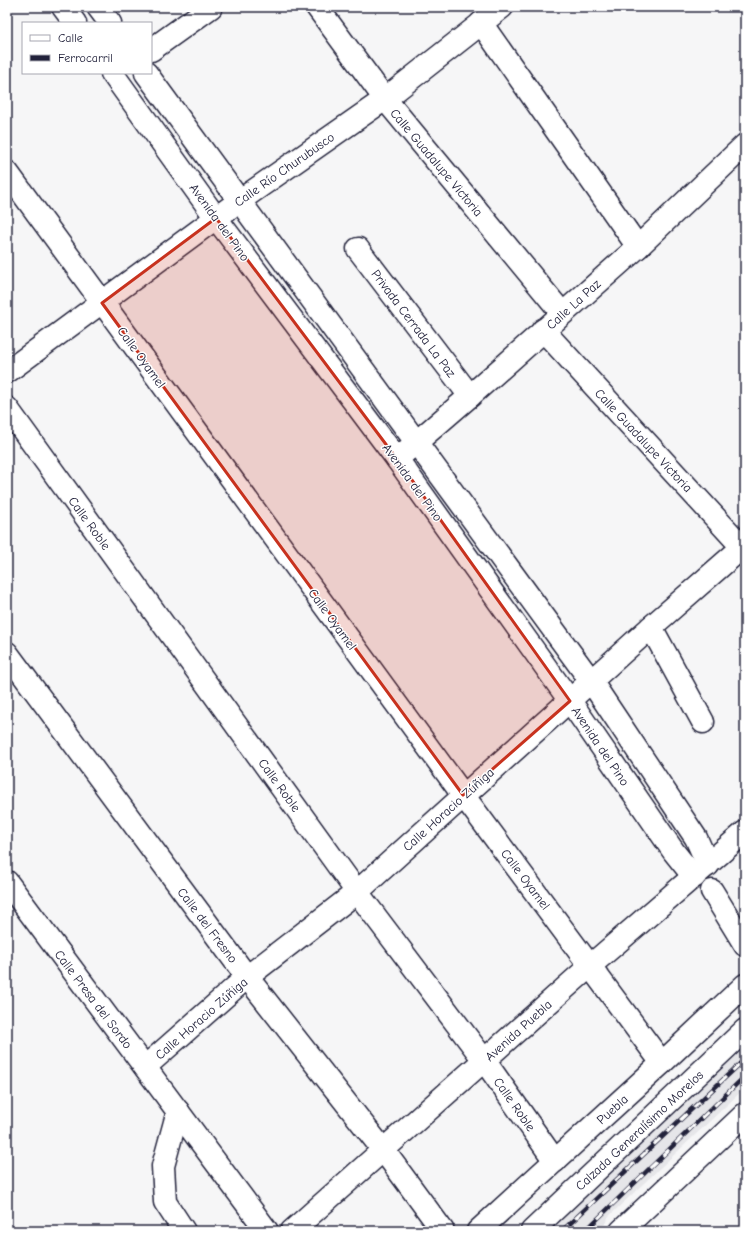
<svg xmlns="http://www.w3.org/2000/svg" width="752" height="1238" viewBox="0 0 752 1238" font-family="'Comic Neue',sans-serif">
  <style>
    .built { fill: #e6e6e9 }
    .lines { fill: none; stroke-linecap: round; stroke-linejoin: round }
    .minor-casing { stroke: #22223b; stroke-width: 25 }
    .major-casing { stroke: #22223b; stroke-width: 25 }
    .minor { stroke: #fff; stroke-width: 22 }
    .major { stroke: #fff; stroke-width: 22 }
    .rail-casing { stroke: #22223b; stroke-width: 4.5 }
    .rail { stroke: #fff; stroke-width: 3; stroke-dasharray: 9; stroke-linecap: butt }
    .marked { fill: #c8321e; fill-opacity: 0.2; stroke: #c8321e; stroke-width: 3; stroke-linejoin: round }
    .labels { text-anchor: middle; stroke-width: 3; stroke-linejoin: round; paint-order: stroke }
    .street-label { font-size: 13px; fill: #22223b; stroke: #fff }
  </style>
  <rect width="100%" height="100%" fill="#f6f6f7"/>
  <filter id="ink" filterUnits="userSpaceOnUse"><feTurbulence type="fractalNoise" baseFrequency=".025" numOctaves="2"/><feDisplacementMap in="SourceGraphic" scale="8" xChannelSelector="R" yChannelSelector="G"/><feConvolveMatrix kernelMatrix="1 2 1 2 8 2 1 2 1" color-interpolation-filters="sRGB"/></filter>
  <g filter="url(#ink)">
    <polygon class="built" points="745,1047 745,1088 608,1217 607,1222 603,1226 593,1231 549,1231"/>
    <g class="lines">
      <g class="minor-casing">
        <g id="minor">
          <polyline points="317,7 385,99 562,313"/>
          <polyline points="481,23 638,247"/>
          <polyline points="151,50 211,7"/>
          <polyline points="7,172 463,795 662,1063"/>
          <polyline points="358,249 470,396"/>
          <polyline points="543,330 745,550"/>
          <polyline points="7,372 239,201 385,99 502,7"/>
          <polyline points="7,408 357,892 484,1060 555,1161"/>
          <polyline points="397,459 470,396 638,247 745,145"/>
          <polyline points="651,627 703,722"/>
          <polyline points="7,653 247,977 384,1151 443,1231"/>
          <polyline points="7,882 267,1231"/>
          <polyline points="145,1067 247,977 357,892 651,627 745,545"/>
          <polyline points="178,1111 163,1166 165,1202 184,1231"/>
          <polyline points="292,1231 590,966 745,832"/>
          <polyline points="478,1231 662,1063 745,985"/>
        </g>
      </g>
      <g class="major-casing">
        <g id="major">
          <polyline points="63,7 75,23"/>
          <polyline points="98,7 110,23"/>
          <polyline points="112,73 216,218 397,459 570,701 674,852 694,877"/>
          <polyline points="146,73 591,681 696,838 708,865"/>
          <polyline points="712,891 745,945"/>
          <polyline points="532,1231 745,1030"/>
          <polyline points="621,1231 745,1114"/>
        </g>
      </g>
      <use href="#minor" class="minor"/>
      <use href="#major" class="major"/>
      <g class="rail-casing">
        <g id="rail">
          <polyline points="562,1231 745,1059"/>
          <polyline points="585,1231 745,1076"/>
        </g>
      </g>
      <use href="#rail" class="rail"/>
    </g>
  </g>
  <path class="marked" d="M216,218L397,459L570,701L463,795L102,303Z"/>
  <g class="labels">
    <g class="street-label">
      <text transform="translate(437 162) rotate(50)" y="5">Calle Guadalupe Victoria</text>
      <text transform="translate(284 169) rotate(-35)" y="5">Calle Río Churubusco</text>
      <text transform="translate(220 222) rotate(54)" y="5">Avenida del Pino</text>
      <text transform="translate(573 304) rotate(-42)" y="5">Calle La Paz</text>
      <text transform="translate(414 323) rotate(53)" y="5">Privada Cerrada La Paz</text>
      <text transform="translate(142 357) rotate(54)" y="5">Calle Oyamel</text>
      <text transform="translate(644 440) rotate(47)" y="5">Calle Guadalupe Victoria</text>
      <text transform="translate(413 482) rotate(54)" y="5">Avenida del Pino</text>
      <text transform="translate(90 523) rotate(54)" y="5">Calle Roble</text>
      <text transform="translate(333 619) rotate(54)" y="5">Calle Oyamel</text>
      <text transform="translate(601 746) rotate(56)" y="5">Avenida del Pino</text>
      <text transform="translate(280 785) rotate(54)" y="5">Calle Roble</text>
      <text transform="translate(448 809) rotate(-42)" y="5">Calle Horacio Zúñiga</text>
      <text transform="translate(526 879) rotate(53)" y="5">Calle Oyamel</text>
      <text transform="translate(208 925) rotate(53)" y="5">Calle del Fresno</text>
      <text transform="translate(94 999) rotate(53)" y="5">Calle Presa del Sordo</text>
      <text transform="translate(201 1018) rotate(-41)" y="5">Calle Horacio Zúñiga</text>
      <text transform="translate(518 1030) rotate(-42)" y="5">Avenida Puebla</text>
      <text transform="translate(515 1104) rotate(55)" y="5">Calle Roble</text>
      <text transform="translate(612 1109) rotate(-42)" y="5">Puebla</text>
      <text transform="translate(639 1130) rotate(-43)" y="5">Calzada Generalísimo Morelos</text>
    </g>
  </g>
  <rect width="752" height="1238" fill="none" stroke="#fff" stroke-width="24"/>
  <rect x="12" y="12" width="728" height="1214" fill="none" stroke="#22223b" stroke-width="1.5" filter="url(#ink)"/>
  <rect x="22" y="22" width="130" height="52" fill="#ffffff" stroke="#a7a7b1"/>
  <rect x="30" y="35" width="20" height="6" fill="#ffffff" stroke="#a7a7b1"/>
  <text x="58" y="42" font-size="12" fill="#22223b">Calle</text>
  <rect x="30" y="55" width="20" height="6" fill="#22223b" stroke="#a7a7b1"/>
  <text x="58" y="62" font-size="12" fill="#22223b">Ferrocarril</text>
</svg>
